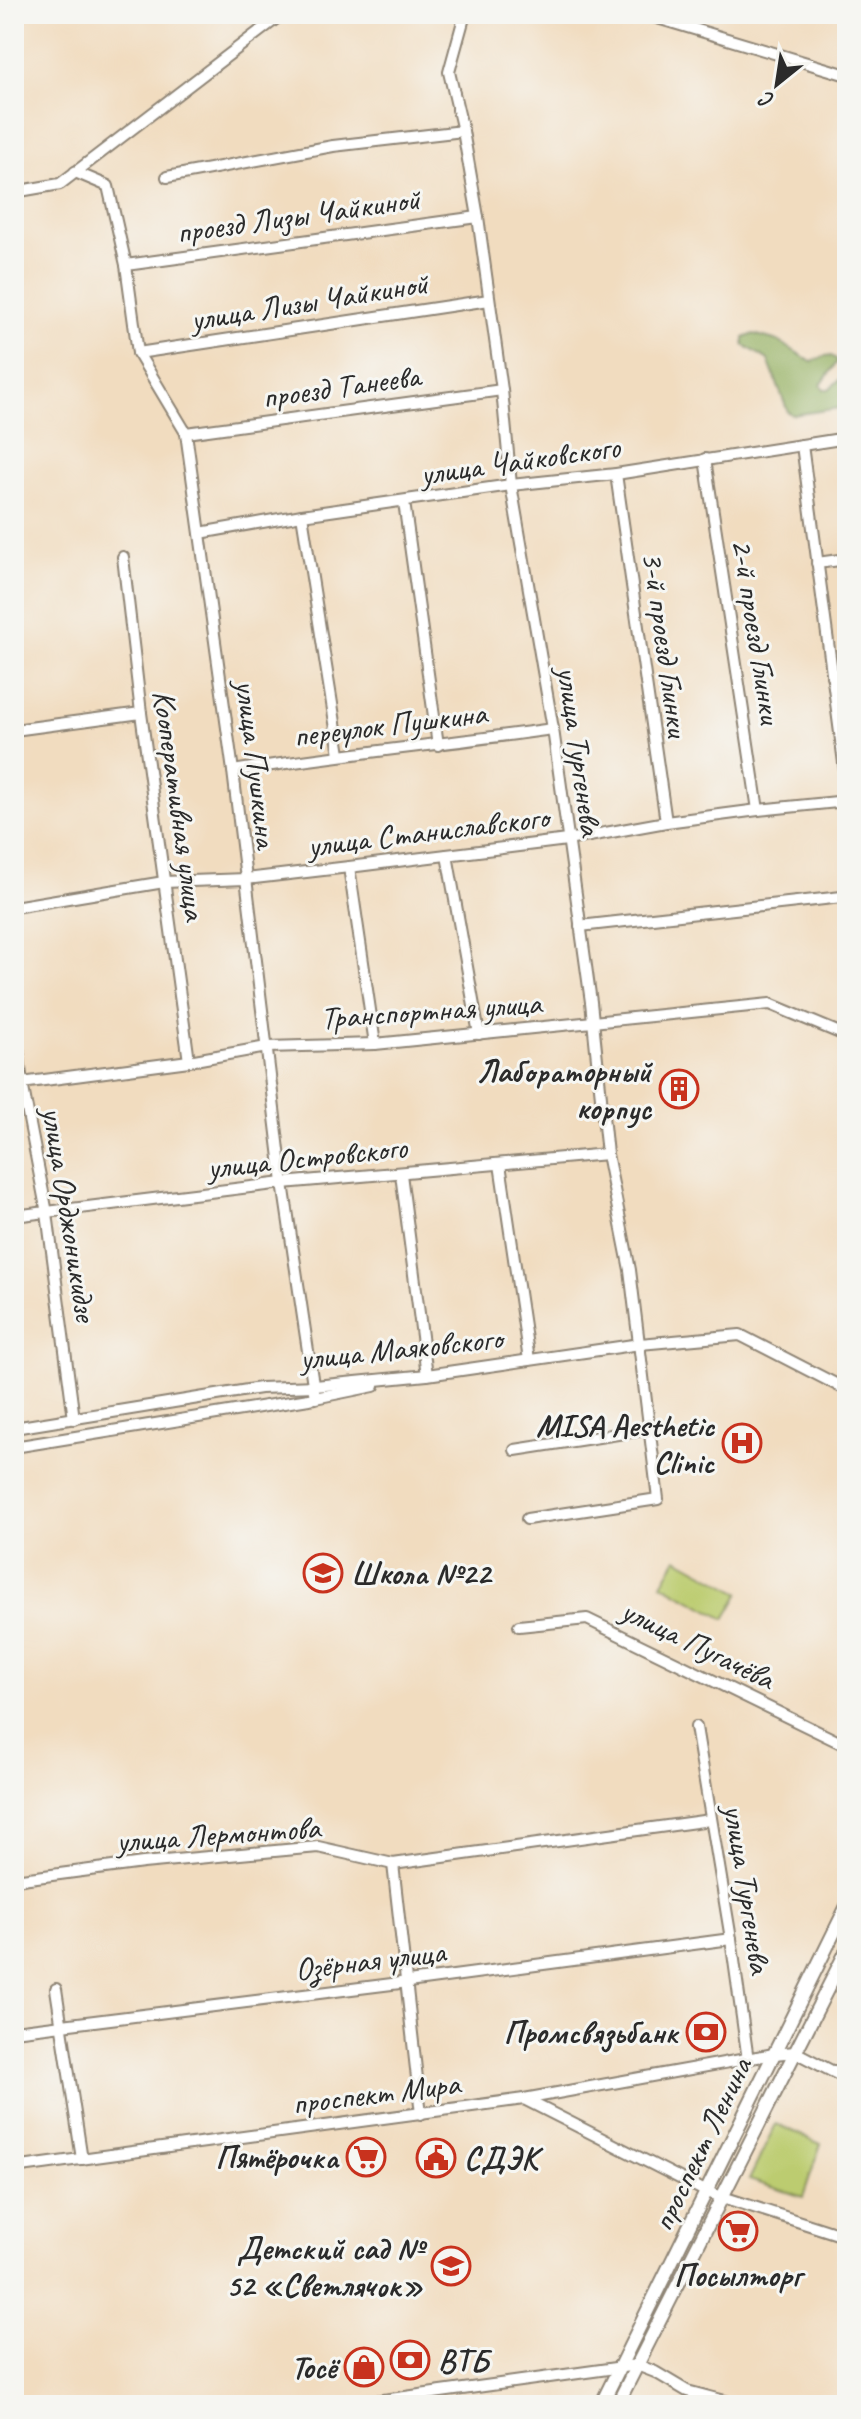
<svg xmlns="http://www.w3.org/2000/svg" width="861" height="2419" viewBox="0 0 861 2419" font-family="Caveat,sans-serif">
  <style>
    .green { fill: #bccc6f; stroke: #747c4d; stroke-width: 2 }
    .forest { fill: #95b062; stroke: #606e46; stroke-width: 2 }
    .lines { fill: none; stroke-linecap: round; stroke-linejoin: round }
    .minor-casing { stroke: #8e8475; stroke-width: 14 }
    .major-casing { stroke: #8e8475; stroke-width: 16 }
    .minor { stroke: #fff; stroke-width: 10 }
    .major { stroke: #fff; stroke-width: 12 }
    .labels { text-anchor: middle; stroke-width: 6; stroke-linejoin: round; paint-order: stroke }
    .street-label { font-size: 32px; fill: #2b2b2b; stroke: #f6f6f2 }
    .poi-label { font-size: 32px; font-weight: bold; fill: #2b2b2b; stroke: #f6f6f2; text-anchor: end }
  </style>
  <rect width="100%" height="100%" fill="#f6f6f2"/>
  <filter id="ink" filterUnits="userSpaceOnUse"><feTurbulence type="fractalNoise" baseFrequency=".0125" numOctaves="2"/><feDisplacementMap in="SourceGraphic" scale="16" xChannelSelector="R" yChannelSelector="G"/><feConvolveMatrix kernelMatrix="1 2 1 2 8 2 1 2 1" color-interpolation-filters="sRGB"/></filter>
  <filter id="wash" filterUnits="userSpaceOnUse"><feTurbulence type="fractalNoise" baseFrequency=".006" numOctaves="4" result="noise"/><feDisplacementMap in="SourceGraphic" scale="32" xChannelSelector="R" yChannelSelector="G"/><feGaussianBlur stdDeviation="1.8" result="paint"/><feColorMatrix in="noise" values="0 0 0 0 0 0 0 0 0 0 0 0 0 0 0 0 0 1.4 0 .05"/><feComposite in="paint" operator="in"/></filter>
  <g filter="url(#wash)">
    <rect width="100%" height="100%" fill="#f1dcbf"/>
    <g class="green">
      <polygon points="677,1558 740,1593 725,1619 662,1584"/>
      <polygon points="776,2124 821,2144 803,2197 749,2180"/>
    </g>
    <path class="forest" d="M754,334L778,341L812,362C822,357 829,351 838,361L821,385L824,389H829L847,373V407L793,415L788,412L768,360L744,345V338Z"/>
  </g>
  <g filter="url(#ink)">
    <g class="lines">
      <g class="minor-casing">
        <g id="minor">
          <polyline points="465,14 449,72 463,131 478,217 502,390 511,485 553,729 591,1002 607,1154 630,1270 658,1499 527,1519"/>
          <polyline points="644,14 847,75"/>
          <polyline points="75,172 108,186 126,265 138,353 186,433 233,771 283,1183 315,1398"/>
          <polyline points="167,177 333,146 463,131"/>
          <polyline points="14,192 60,184 282,14"/>
          <polyline points="126,265 478,217"/>
          <polyline points="138,353 489,300"/>
          <polyline points="186,433 502,390"/>
          <polyline points="802,445 847,786"/>
          <polyline points="705,459 758,810"/>
          <polyline points="616,474 666,822"/>
          <polyline points="404,502 438,745"/>
          <polyline points="302,515 340,754"/>
          <polyline points="200,533 302,515 511,485 616,474 847,438"/>
          <polyline points="123,557 141,713 189,1061"/>
          <polyline points="817,563 847,559"/>
          <polyline points="832,676 847,674"/>
          <polyline points="14,730 141,713"/>
          <path d="M233,771C339,754 446,744 553,729"/>
          <polyline points="447,855 479,1034"/>
          <polyline points="349,867 375,1044"/>
          <polyline points="14,907 164,882 246,879 349,867 567,840 666,822 758,810 847,801"/>
          <polyline points="580,926 842,897 847,899"/>
          <polyline points="14,1016 22,1083 47,1213 74,1419"/>
          <polyline points="14,1084 189,1061 267,1047 375,1044 770,1004 847,1036"/>
          <polyline points="500,1164 529,1360"/>
          <polyline points="401,1174 427,1375"/>
          <polyline points="14,1216 283,1183 607,1154"/>
          <polyline points="14,1428 260,1388 315,1386 427,1375 640,1344 740,1335 847,1390"/>
          <polyline points="14,1447 315,1398 374,1386"/>
          <polyline points="515,1450 650,1429"/>
          <polyline points="519,1626 587,1619 847,1746"/>
          <polyline points="696,1727 731,1939 748,2060"/>
          <polyline points="393,1864 421,2114"/>
          <polyline points="14,1880 143,1863 318,1847 393,1864 710,1820"/>
          <polyline points="56,1989 82,2159"/>
          <polyline points="14,2031 408,1982 731,1939"/>
          <polyline points="524,2099 707,2192 847,2237"/>
          <polyline points="14,2168 524,2099 774,2054 795,2052 847,2079"/>
          <polyline points="347,2405 637,2365 655,2372 687,2391 740,2405"/>
        </g>
      </g>
      <g class="major-casing">
        <g id="major">
          <polyline points="601,2405 847,1906"/>
          <polyline points="617,2405 847,1950"/>
        </g>
      </g>
      <use href="#minor" class="minor"/>
      <use href="#major" class="major"/>
    </g>
  </g>
  <defs>
    <g id="building-ring" transform="scale(2)"><circle r="9.5" fill="#f6f6f2" stroke="#c8321e" stroke-width="1.5"/><path d="M-4-6H4V6H1V3H-1V6H-4ZM-2.5-4.3h1.7v1.8h-1.7ZM.8-4.3h1.7v1.8H.8ZM-2.5-1h1.7V.8h-1.7ZM.8-1h1.7V.8H.8Z" fill="#c8321e"/></g>
    <g id="hospital-ring" transform="scale(2)"><circle r="9.5" fill="#f6f6f2" stroke="#c8321e" stroke-width="1.5"/><path d="M-5-5h3v3.5h4V-5h3V5h-3V1.5h-4V5h-3Z" fill="#c8321e"/></g>
    <g id="school-ring" transform="scale(2)"><circle r="9.5" fill="#f6f6f2" stroke="#c8321e" stroke-width="1.5"/><path d="M0-5L7-2L0 1L-7-2ZM-4 1L0 2.5L4 1V4Q0 6-4 4Z" fill="#c8321e"/></g>
    <g id="bank-ring" transform="scale(2)"><circle r="9.5" fill="#f6f6f2" stroke="#c8321e" stroke-width="1.5"/><path d="M-6-4H6V4H-6ZM0-2.3a2.3 2.3 0 1 0 0 4.6a2.3 2.3 0 1 0 0-4.6Z" fill="#c8321e"/></g>
    <g id="supermarket-ring" transform="scale(2)"><circle r="9.5" fill="#f6f6f2" stroke="#c8321e" stroke-width="1.5"/><path d="M-6-5.5h2.5l.6 2H6L4.5 2H-2.5L-4.4-4H-6ZM-1.5 3.2a1.3 1.3 0 1 0 .1 0ZM3 3.2a1.3 1.3 0 1 0 .1 0Z" fill="#c8321e"/></g>
    <g id="civic-ring" transform="scale(2)"><circle r="9.5" fill="#f6f6f2" stroke="#c8321e" stroke-width="1.5"/><path d="M-.6-6.5H3V-4.5H.6V-3L4-1V1h2V6H-6V1h2V-1L-.6-3ZM-1.2 2.5V6h2.4V2.5Z" fill="#c8321e"/></g>
    <g id="shop-ring" transform="scale(2)"><circle r="9.5" fill="#f6f6f2" stroke="#c8321e" stroke-width="1.5"/><path d="M-5-2.5h2.3a2.7 3.5 0 0 1 5.4 0H5L5.5 6h-11ZM-1.5-2.5h3a1.5 2.3 0 0 0-3 0Z" fill="#c8321e"/></g>
  </defs>
  <g fill-rule="evenodd">
    <use href="#building-ring" x="679" y="1089"/>
    <use href="#hospital-ring" x="742" y="1443"/>
    <use href="#school-ring" x="323" y="1573"/>
    <use href="#bank-ring" x="706" y="2032"/>
    <use href="#supermarket-ring" x="366" y="2157"/>
    <use href="#civic-ring" x="436" y="2158"/>
    <use href="#supermarket-ring" x="738" y="2231"/>
    <use href="#school-ring" x="451" y="2266"/>
    <use href="#bank-ring" x="410" y="2360"/>
    <use href="#shop-ring" x="364" y="2367"/>
  </g>
  <g class="labels">
    <g class="street-label">
      <text transform="translate(298 215) rotate(-8)" y="11">проезд Лизы Чайкиной</text>
      <text transform="translate(309 301) rotate(-9)" y="11">улица Лизы Чайкиной</text>
      <text transform="translate(341 386) rotate(-8)" y="11">проезд Танеева</text>
      <text transform="translate(520 460) rotate(-8)" y="11">улица Чайковского</text>
      <text transform="translate(757 631) rotate(81)" y="11">2-й проезд Глинки</text>
      <text transform="translate(666 644) rotate(82)" y="11">3-й проезд Глинки</text>
      <text transform="translate(390 724) rotate(-7)" y="11">переулок Пушкина</text>
      <text transform="translate(580 751) rotate(82)" y="11">улица Тургенева</text>
      <text transform="translate(257 764) rotate(83)" y="11">улица Пушкина</text>
      <text transform="translate(180 805) rotate(82)" y="11">Кооперативная улица</text>
      <text transform="translate(428 831) rotate(-7)" y="11">улица Станиславского</text>
      <text transform="translate(431 1010) rotate(-4)" y="11">Транспортная улица</text>
      <text transform="translate(307 1157) rotate(-6)" y="11">улица Островского</text>
      <text transform="translate(70 1214) rotate(81)" y="11">улица Орджоникидзе</text>
      <text transform="translate(401 1348) rotate(-6)" y="11">улица Маяковского</text>
      <text transform="translate(698 1644) rotate(26)" y="11">улица Пугачёва</text>
      <text transform="translate(218 1834) rotate(-4)" y="11">улица Лермонтова</text>
      <text transform="translate(748 1889) rotate(81)" y="11">улица Тургенева</text>
      <text transform="translate(370 1960) rotate(-7)" y="11">Озёрная улица</text>
      <text transform="translate(376 2093) rotate(-7)" y="11">проспект Мира</text>
      <text transform="translate(701 2144) rotate(-64)" y="11">проспект Ленина</text>
    </g>
    <g class="poi-label">
      <text x="651" y="1082">Лабораторный<tspan x="651" dy="37">корпус</tspan></text>
      <text x="714" y="1436">MISA Aesthetic<tspan x="714" dy="37">Clinic</tspan></text>
      <text x="351" y="1584" text-anchor="start">Школа №22</text>
      <text x="678" y="2043">Промсвязьбанк</text>
      <text x="338" y="2168">Пятёрочка</text>
      <text x="464" y="2169" text-anchor="start">СДЭК</text>
      <text x="423" y="2259">Детский сад №<tspan x="423" dy="37">52 «Светлячок»</tspan></text>
      <text x="738" y="2286" text-anchor="middle">Посылторг</text>
      <text x="438" y="2371" text-anchor="start">ВТБ</text>
      <text x="336" y="2378">Тосё</text>
    </g>
  </g>
  <rect width="861" height="2419" fill="none" stroke="#f6f6f2" stroke-width="48"/>
  <g transform="translate(777 84) rotate(210)" stroke="#f6f6f2" stroke-width="6" paint-order="stroke">
  <path d="M0-6L14 30L0 20L-14 30Z" fill="#2b2b2b"/>
  <text y="-12" font-size="22" font-weight="bold" text-anchor="middle" fill="#2b2b2b">С</text>
  </g>
</svg>
